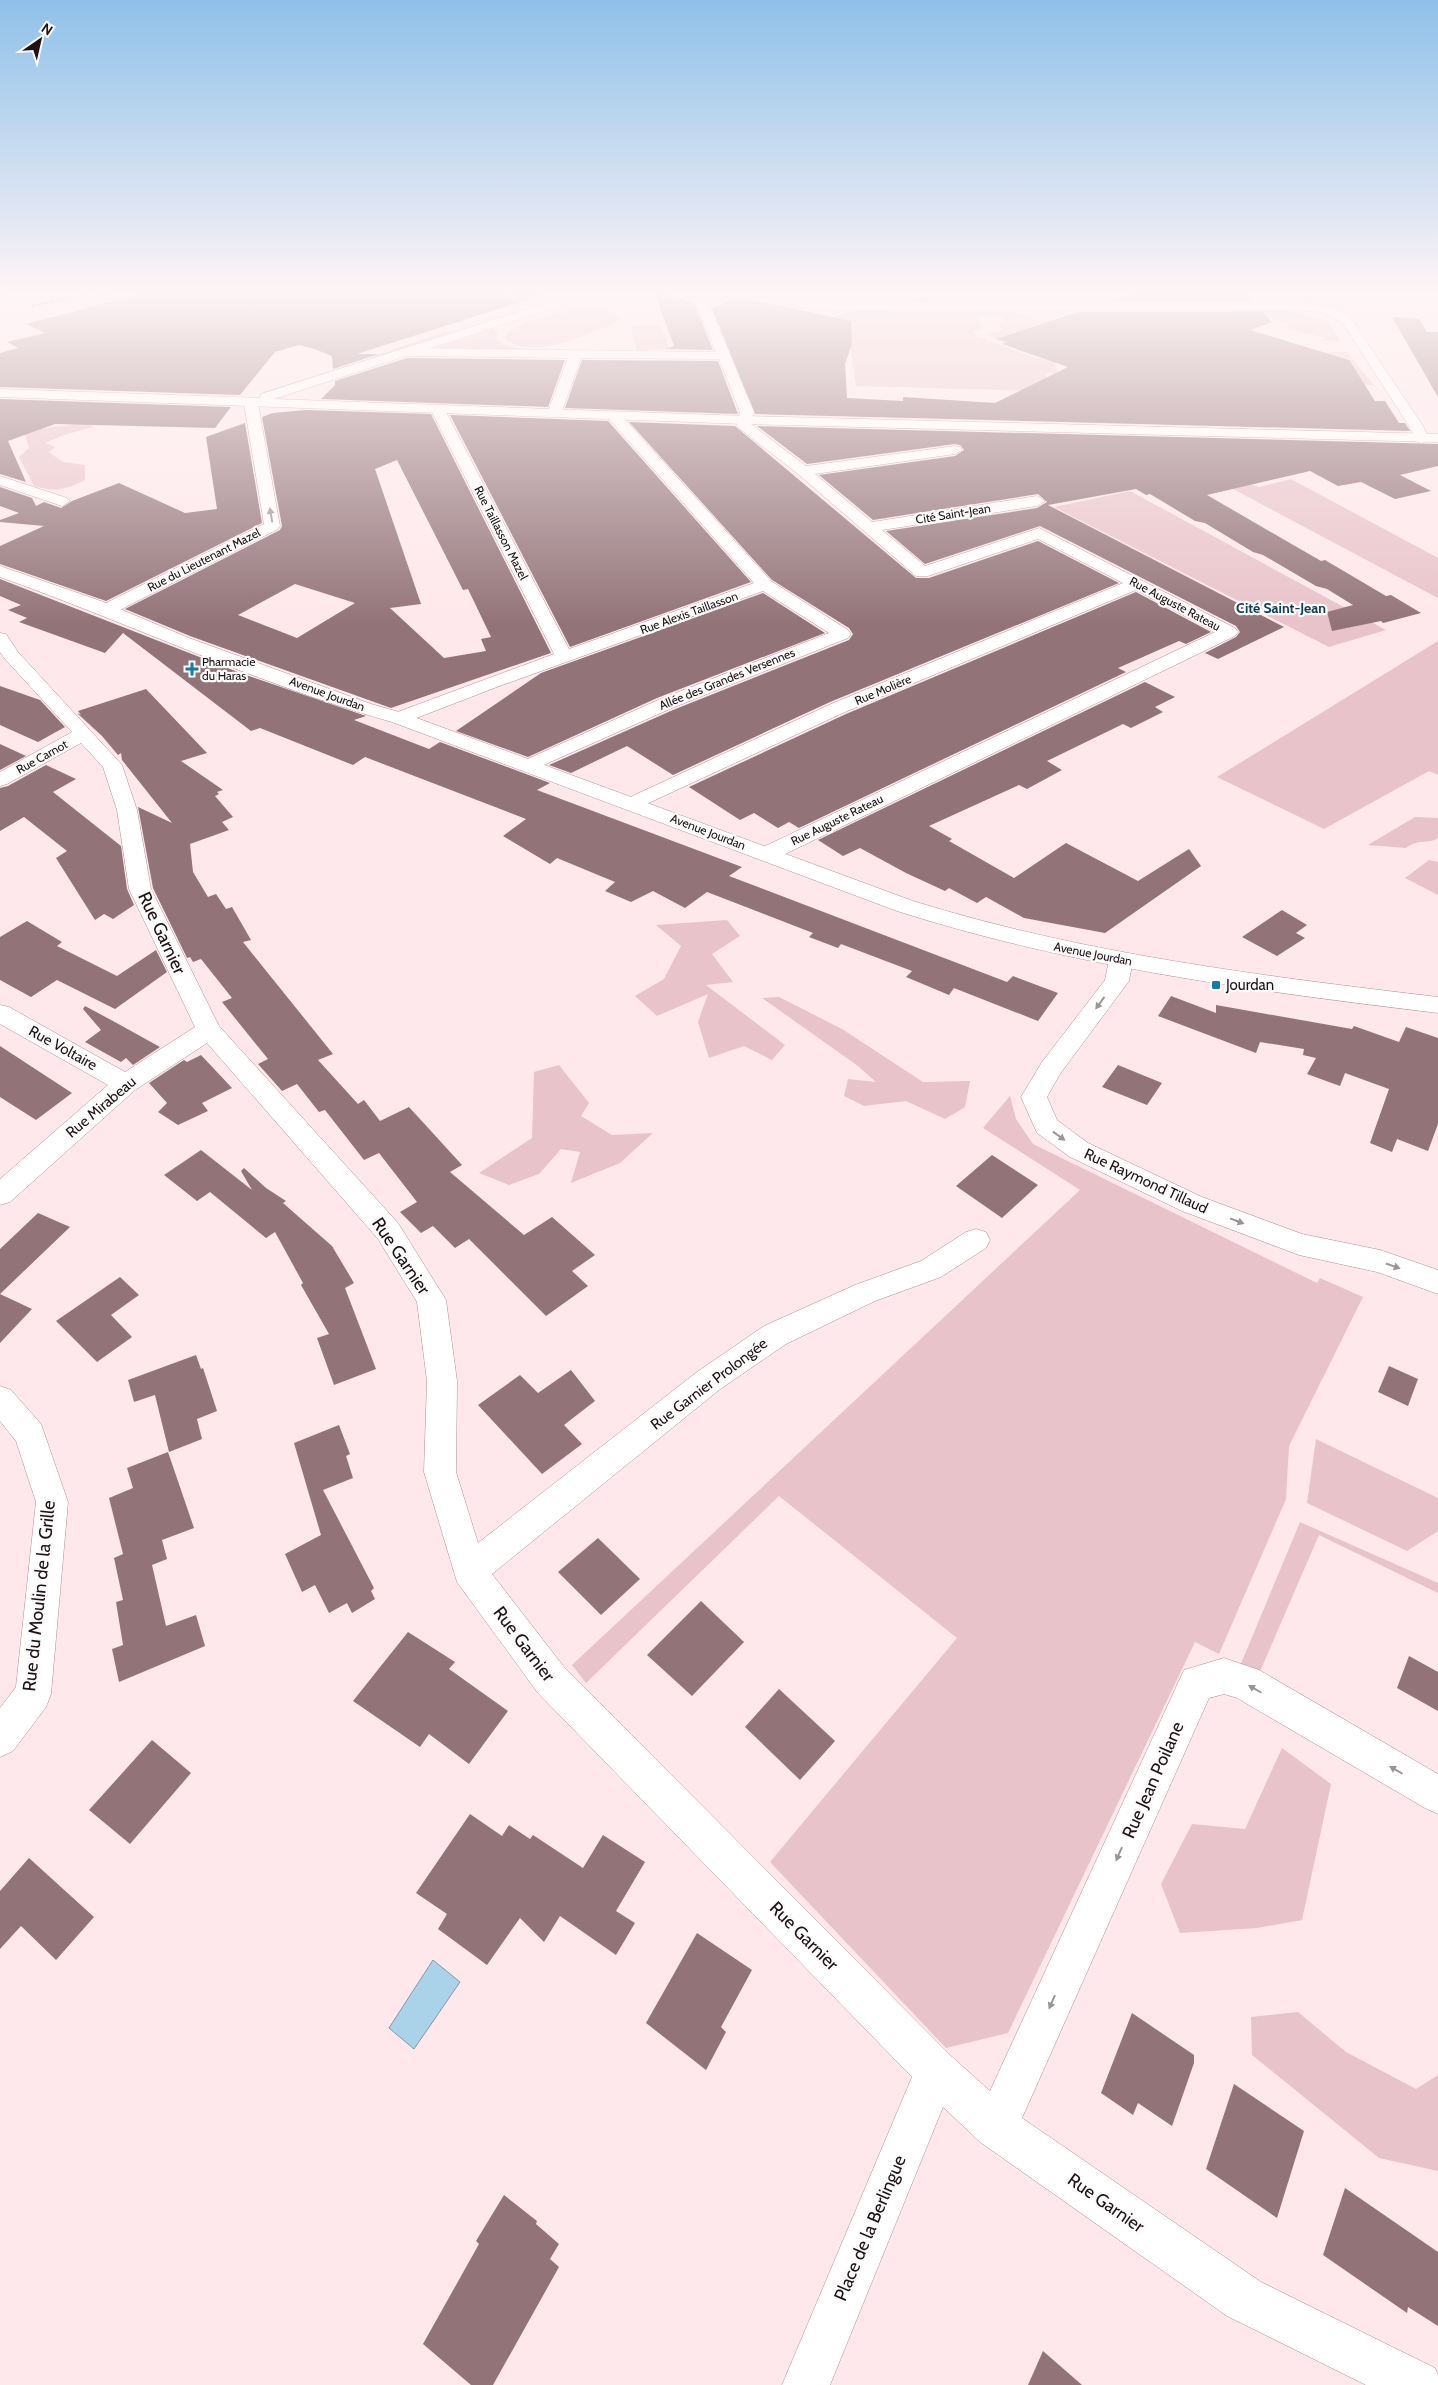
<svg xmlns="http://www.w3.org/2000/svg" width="1438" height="2385" viewBox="0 0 1438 2385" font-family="Cabin,sans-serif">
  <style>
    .green { fill: #e8c3c9 }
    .water { fill: #aad3ea; stroke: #8099aa }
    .building { fill: #927378; fill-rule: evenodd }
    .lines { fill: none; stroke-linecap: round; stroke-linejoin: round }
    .street-casing { stroke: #b29096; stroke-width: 1 }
    .secondary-casing { stroke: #b29096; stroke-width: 1 }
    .street { fill: #fff; fill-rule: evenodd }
    .secondary { fill: #fff; fill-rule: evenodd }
    .rail { stroke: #4f4143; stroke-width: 2; stroke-dasharray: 4 2; stroke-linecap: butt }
    .oneway { fill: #9a9495 }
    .poi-dot { fill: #117ca6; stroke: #fbfbfb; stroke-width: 2 }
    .labels { text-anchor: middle; stroke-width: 4.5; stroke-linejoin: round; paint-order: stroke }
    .far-street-label { font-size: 12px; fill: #1e1214; stroke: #fbfbfb }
    .far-poi-label { font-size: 12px; fill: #1e1214; stroke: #fbfbfb; text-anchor: start }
    .far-neighbourhood-label { font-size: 14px; font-weight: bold; fill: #103e53; stroke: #fbfbfb }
    .poi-label { font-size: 15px; fill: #1e1214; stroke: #fbfbfb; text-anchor: start }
    .street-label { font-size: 15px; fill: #1e1214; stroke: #fbfbfb }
    .near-street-label { font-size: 18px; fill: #1e1214; stroke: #fbfbfb }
  </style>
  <rect width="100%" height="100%" fill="#fee8eb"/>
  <g class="green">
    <polygon points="713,291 753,291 764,297 755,301"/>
    <polygon points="925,291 946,291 930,299 935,302 906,302"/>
    <polygon points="1258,291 1329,291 1338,301 1264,299"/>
    <path d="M584,308L613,312L621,319L614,324C588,333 529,362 506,339V334C518,322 567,310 584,308Z"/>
    <polygon points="853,310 1014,312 1045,323 996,339 986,334 1001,330 998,323 1005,322 1004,317 978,316 982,330 973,332 976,336 986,338 987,340 1032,357 1045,359 1101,340 1053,360 1056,365 1057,373 1046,373 1048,384 1034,391 856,386 849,338 832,318"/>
    <polygon points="1229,310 1289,310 1329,322 1340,341 1321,340 1326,338 1289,329 1287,325 1291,322 1276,321 1258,315 1217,313"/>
    <polygon points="661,325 669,349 637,350 630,326"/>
    <polygon points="492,329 498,331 497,339 503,344 522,349 432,349"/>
    <polygon points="446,331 454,333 374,358 372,357"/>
    <polygon points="1322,352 1347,352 1374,385 1330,384 1362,381 1348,360"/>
    <path d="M94,422L92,427L64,435L45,443L55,447L49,452L63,462L85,465V480C66,490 54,492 34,486L19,457L29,448L24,431Z"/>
    <polygon points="1226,476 1259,487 1291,479 1438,558 1438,598 1216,480"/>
    <polygon points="1130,491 1386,630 1329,647 1054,507"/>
    <polygon points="1438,641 1438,775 1429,771 1324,829 1217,777"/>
    <path d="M1415,817L1438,818V838C1427,845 1418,838 1406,848L1368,845Z"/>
    <polygon points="1429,860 1438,862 1438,895 1405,878"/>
    <polygon points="727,920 740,936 712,954 733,982 706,985 785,1045 772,1060 744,1046 709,1058 698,1022 708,994 657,1016 635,996 664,979 681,946 656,925"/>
    <polygon points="779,997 842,1029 923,1082 970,1081 965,1107 945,1119 906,1101 864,1106 844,1096 848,1079 876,1082 858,1066 762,998"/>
    <polygon points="559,1065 589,1103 581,1116 612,1135 653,1133 620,1163 571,1183 580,1152 561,1149 539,1174 509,1185 479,1173 532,1138 534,1072"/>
    <polygon points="1010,1096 1016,1119 1033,1144 1317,1283 1320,1278 1363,1297 1289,1446 1286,1499 1219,1654 1195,1642 1008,2033 946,2048 770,1862 957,1638 779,1496 586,1683 572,1665 1080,1190 983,1128"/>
    <polygon points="1316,1439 1438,1498 1438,1531 1407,1551 1307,1503"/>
    <polygon points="1300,1522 1438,1583 1438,1593 1319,1535 1258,1676 1240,1666"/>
    <polygon points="1282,1748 1331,1784 1302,1920 1257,1928 1180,1933 1161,1884 1192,1824 1245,1829"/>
    <polygon points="1298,2012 1346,2052 1416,2089 1438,2075 1438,2171 1379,2158 1252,2055 1251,2017"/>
  </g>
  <polygon class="water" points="433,1960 460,1982 414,2049 389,2028"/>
  <g class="building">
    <polygon points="151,291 538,291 539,296 357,354 379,354 333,369 332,356 314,349 299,345 275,352 240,395 0,387 0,353 18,348 7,342 45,333 26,324"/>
    <polygon points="654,291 694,303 713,350 665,349 674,346"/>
    <polygon points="1142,291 1245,291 1253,300 1114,300"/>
    <polygon points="739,297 851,321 852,344 845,364 847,398 903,401 903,397 995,403 1068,367 1002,344 1006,342 996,339 1078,312 1263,312 1272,322 1250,330 1349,360 1375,401 1385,401 1399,423 1405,423 1410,431 755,414 712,308"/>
    <polygon points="1392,317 1419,319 1427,332 1438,332 1438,397"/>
    <polygon points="407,358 565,360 548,407 321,399 335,385 335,381"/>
    <polygon points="582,360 718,361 738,414 565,408"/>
    <polygon points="0,399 231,407 215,428 55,424 8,441 26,482 0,474"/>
    <path d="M306,410L431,414L551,653L391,708L190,636L125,609L280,530L282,526L262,417L273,413ZM397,460L463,590L468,589L491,637L481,639L486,651L444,658L390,608L421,604L375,469ZM295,584L355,603L297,638L238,615Z"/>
    <polygon points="450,415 608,421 751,582 570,647"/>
    <polygon points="629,422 735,426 916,578 929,578 1038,541 1119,583 830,702 673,775 627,746 571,773 549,765 673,710 849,640 853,634 849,628 772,580"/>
    <polygon points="245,423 262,523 106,601 0,564 0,546 44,526 0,522 0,520 19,513 0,506 0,487 32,498 36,506 44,502 61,508 72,501 119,483 185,513 217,509 206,437"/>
    <polygon points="757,426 1438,444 1438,466 1400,475 1431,491 1395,499 1361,482 1338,486 1310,471 1207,495 1321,561 1325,560 1386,596 1391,595 1421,613 1383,623 1381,621 1332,631 1327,612 1353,605 1327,589 1316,586 1263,555 1253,552 1205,523 1195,521 1150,494 1146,495 1136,489 1048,505 1284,627 1218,659 1205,653 1236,637 1240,632 1236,626 1040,526 925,564 886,531 1037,508 1047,502 1038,494 873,520 819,475 955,456 964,450 960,445 955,444 807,464"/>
    <polygon points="0,579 243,674 366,716 354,720 429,749 440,742 550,783 537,790 742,867 729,876 1007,982 1013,976 1058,993 1038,1021 954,988 949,995 906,977 912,971 841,944 838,948 809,937 813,933 707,892 685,908 653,891 631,902 605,891 615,882 557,858 550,864 503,836 526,819 365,757 353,765 260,728 251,731 123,633 105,653 19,622 27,618 8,610 21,605 0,596"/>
    <polygon points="1136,592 1211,632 1186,644 1179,641 1118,668 1126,672 799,828 789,822 778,828 754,813 740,820 689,787 846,714"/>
    <polygon points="763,593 825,633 657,698 528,757 456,731 541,673"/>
    <polygon points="1145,682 1175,697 1155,707 1163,712 1131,728 1123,724 1047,761 1062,770 1027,789 1019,785 929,826 952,839 949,841 1014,878 1066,843 1138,881 1189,849 1201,866 1105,933 1024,918 986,897 977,903 949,888 945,891 906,873 860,848 843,856 818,840"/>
    <polygon points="0,686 40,700 65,727 38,742 0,725"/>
    <polygon points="146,689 207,753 181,761 223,790 217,792 219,794 215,796 233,817 222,822 229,830 190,844 193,872 208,897 216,894 226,909 232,907 251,940 243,942 333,1054 318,1060 358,1104 364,1100 380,1121 409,1107 462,1165 450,1172 524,1235 552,1217 595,1255 572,1271 588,1286 546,1316 469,1239 455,1248 433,1226 421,1233 400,1212 417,1202 379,1153 364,1160 325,1110 319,1112 297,1084 282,1091 258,1064 268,1059 222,1002 232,998 201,959 193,962 190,957 187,958 153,888 138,807 172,823 122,760 121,753 118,755 102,736 77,713 81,715 78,711"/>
    <polygon points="0,744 26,756 0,770"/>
    <polygon points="46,765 76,779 53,792 121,846 127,889 134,905 113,919 104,914 95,920 56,858 67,851 24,817 0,831 0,788 8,786"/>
    <polygon points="1282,910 1307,925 1296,933 1305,938 1277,956 1242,937"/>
    <polygon points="27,921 62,942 57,946 117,976 156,950 167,972 115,1009 57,980 31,997 0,980 0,937"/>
    <polygon points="1171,996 1216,1013 1216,1005 1352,1029 1354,1026 1399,1042 1406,1027 1438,1038 1438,1124 1428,1151 1397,1139 1392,1152 1370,1143 1389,1089 1345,1073 1340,1086 1307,1074 1316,1058 1303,1055 1304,1049 1260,1042 1256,1053 1158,1016"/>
    <polygon points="85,1006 113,1021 160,1047 133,1065 126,1058 121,1062 85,1042 101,1030 83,1009"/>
    <polygon points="0,1046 72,1093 36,1120 0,1097"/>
    <polygon points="201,1055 232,1088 202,1103 208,1111 178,1125 158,1112 167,1103 149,1083 184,1060 187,1062"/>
    <polygon points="1118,1065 1162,1083 1147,1105 1102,1087"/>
    <polygon points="201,1150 252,1190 241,1171 244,1168 266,1188 286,1201 283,1203 332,1246 354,1283 345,1288 376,1369 334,1385 317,1338 329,1334 301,1285 303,1283 275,1232 266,1238 210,1192 197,1201 164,1175"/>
    <polygon points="992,1155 1038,1185 1002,1218 956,1186"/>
    <polygon points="38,1213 70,1227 0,1294 32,1309 0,1343 0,1249"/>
    <polygon points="120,1277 139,1295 111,1315 132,1337 97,1362 56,1321"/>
    <polygon points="196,1355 201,1369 203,1368 217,1411 197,1419 202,1439 169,1452 155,1395 134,1402 128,1380"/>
    <polygon points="1389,1366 1418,1379 1408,1406 1378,1392"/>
    <polygon points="571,1370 595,1401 564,1425 582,1444 542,1474 478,1405 520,1375 538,1393"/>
    <polygon points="339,1425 350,1454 346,1456 353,1478 323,1490 374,1588 371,1591 375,1599 352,1613 347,1603 329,1613 315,1585 302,1592 285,1554 321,1535 294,1443"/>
    <polygon points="168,1452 194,1528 162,1540 167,1559 152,1565 166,1626 196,1615 205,1646 119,1682 112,1649 123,1645 116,1602 123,1600 114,1558 123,1554 109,1498 133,1488 127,1468"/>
    <polygon points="598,1538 640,1579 601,1615 558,1572"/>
    <polygon points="701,1601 744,1642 692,1696 647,1655"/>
    <polygon points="408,1632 455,1662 449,1669 508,1711 469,1764 429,1734 420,1747 353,1701"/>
    <polygon points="1409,1656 1438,1672 1438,1711 1397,1688"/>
    <polygon points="779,1689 835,1741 800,1780 745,1727"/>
    <polygon points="152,1740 191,1773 130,1844 89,1810"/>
    <polygon points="470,1814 502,1836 509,1825 530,1839 533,1835 583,1868 603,1835 645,1862 616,1911 635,1923 616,1955 560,1916 544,1942 520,1918 487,1965 438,1929 447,1914 416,1893"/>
    <polygon points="29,1858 94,1917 56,1960 21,1926 0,1949 0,1891"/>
    <polygon points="697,1933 752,1970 721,2027 726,2032 706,2070 646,2023"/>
    <polygon points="1132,2013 1194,2055 1194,2063 1172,2126 1138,2103 1133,2115 1101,2093"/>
    <polygon points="1234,2084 1304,2131 1277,2218 1206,2169"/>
    <polygon points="1345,2188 1438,2252 1438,2326 1408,2307 1407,2313 1323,2255"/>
    <polygon points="504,2195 537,2221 536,2224 559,2244 550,2259 559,2267 493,2385 471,2385 423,2344 479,2244 476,2241"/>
    <polygon points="1043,2351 1082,2385 1028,2385"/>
  </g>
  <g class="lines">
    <g class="street-casing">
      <g id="street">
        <polygon points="696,291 708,291 706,297 754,412 751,424 806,466 955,446 960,447 962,450 955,454 815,474 872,522 1037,496 1045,501 1037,506 882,530 925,566 1039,528 1235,628 1238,632 1235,636 775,859 767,860 759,859 756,854 759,849 1215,632 1136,590 845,712 640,807 633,809 626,807 623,803 626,799 831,704 1123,583 1038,539 928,576 916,576 798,474 739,428 737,425 740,412 719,359 581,358 561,414 554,418 547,414 568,358 407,356 401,352 407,348 716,352 694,297"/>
        <polygon points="763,291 779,291 805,301 829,302 1293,302 1329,306 1350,317 1423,426 1429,439 1422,443 1417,442 1409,426 1342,322 1322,312 1293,310 829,310 799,307"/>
        <polygon points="251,400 258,404 280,526 278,529 112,614 100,614 97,610 100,606 264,524 244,404"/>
        <polygon points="438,406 445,410 569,649 754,583 609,419 607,416 614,412 619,413 771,581 848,630 851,634 848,638 672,708 530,771 523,769 520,765 523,761 658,700 829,633 763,591 497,687 406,722 399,724 392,722 389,718 392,714 554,654 431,410"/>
        <polygon points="0,476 67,498 70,501 62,506 0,485"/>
        <polygon points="0,633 6,634 18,652 122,765 137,810 151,889 219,1026 398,1223 441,1292 446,1300 457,1381 456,1472 478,1543 697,1372 764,1326 855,1285 921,1261 966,1232 976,1229 986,1232 990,1240 986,1248 941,1277 875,1301 786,1344 719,1390 492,1574 564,1667 951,2056 990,2091 1184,1670 1224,1658 1259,1670 1438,1774 1438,1814 1425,1808 1237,1698 1224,1694 1209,1698 1022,2118 1261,2282 1435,2368 1438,2375 1438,2385 1366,2385 1227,2316 980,2142 943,2107 830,2385 782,2385 912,2077 538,1693 457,1582 424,1472 427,1381 417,1302 378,1239 207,1043 135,1090 10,1202 0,1205 0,1179 108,1085 0,1024 0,1005 9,1007 125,1072 195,1027 129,889 117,810 103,767 81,743 7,784 0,786 0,772 72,732 5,659 0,652"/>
        <polygon points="1121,952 1129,955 1133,960 1129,981 1060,1074 1047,1097 1057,1120 1088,1143 1202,1197 1302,1234 1380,1250 1438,1270 1438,1294 1377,1272 1299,1255 1182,1211 1070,1157 1037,1133 1021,1097 1042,1062 1105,980 1109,960 1113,955"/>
        <polygon points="0,1386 11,1390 41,1424 68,1502 51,1694 46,1707 13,1751 0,1757 0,1708 16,1687 36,1502 16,1441 0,1421"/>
      </g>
    </g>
    <g class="secondary-casing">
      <g id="secondary">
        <polygon points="584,291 602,291 600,293 274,399 745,416 1438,434 1438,442 745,424 0,397 0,389 260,398 261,394"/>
        <path d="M0,566L101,601L189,638L371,704L406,714L913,901C1083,954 1262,976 1438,997V1013C1256,991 1072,967 897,911L392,722C258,684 131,624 0,577Z"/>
      </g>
    </g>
    <use href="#street" class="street"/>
    <use href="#secondary" class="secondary"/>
    <g class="rail">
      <polyline points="0,295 22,291"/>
      <polyline points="98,297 117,291"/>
      <polyline points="32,306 103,291"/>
    </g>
  </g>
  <defs><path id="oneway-solid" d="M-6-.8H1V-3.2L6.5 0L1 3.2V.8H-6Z" transform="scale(1.25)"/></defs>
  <g class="oneway">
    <use href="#oneway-solid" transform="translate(271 515) rotate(-100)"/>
    <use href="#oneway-solid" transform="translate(1100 1003) rotate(126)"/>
    <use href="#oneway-solid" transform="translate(1059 1136) rotate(36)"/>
    <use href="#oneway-solid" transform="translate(1237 1221) rotate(21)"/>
    <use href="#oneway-solid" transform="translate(1393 1266) rotate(19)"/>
    <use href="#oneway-solid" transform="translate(1255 1689) rotate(-150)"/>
    <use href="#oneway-solid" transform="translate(1396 1770) rotate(-150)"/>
    <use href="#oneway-solid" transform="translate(1119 1854) rotate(114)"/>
    <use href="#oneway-solid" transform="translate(1052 2002) rotate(114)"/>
  </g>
  <linearGradient id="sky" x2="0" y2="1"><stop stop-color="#8fc0e9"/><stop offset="0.47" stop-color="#fff5f6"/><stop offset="1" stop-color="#fff5f6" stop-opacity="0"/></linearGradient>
  <rect width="1438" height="625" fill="url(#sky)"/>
  <g class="poi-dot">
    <path d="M189.5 661.5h5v5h5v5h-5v5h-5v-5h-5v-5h5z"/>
    <rect x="1211" y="980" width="10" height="10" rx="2.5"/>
  </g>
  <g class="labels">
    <g class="far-street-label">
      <text transform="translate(953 514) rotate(-9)" y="4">Cité Saint-Jean</text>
      <text transform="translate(501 533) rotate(63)" y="4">Rue Taillasson Mazel</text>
      <text transform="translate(204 560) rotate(-27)" y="4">Rue du Lieutenant Mazel</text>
      <text transform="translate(1175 604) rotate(28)" y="4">Rue Auguste Rateau</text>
      <text transform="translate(689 613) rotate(-20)" y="4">Rue Alexis Taillasson</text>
      <text transform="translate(727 679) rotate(-22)" y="4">Allée des Grandes Versennes</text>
      <text transform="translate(883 690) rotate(-23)" y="4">Rue Molière</text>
      <text transform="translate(327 694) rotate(20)" y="4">Avenue Jourdan</text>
      <text transform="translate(42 757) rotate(-29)" y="4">Rue Carnot</text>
      <text transform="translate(837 820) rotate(-26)" y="4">Rue Auguste Rateau</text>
      <text transform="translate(708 832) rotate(21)" y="4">Avenue Jourdan</text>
      <text transform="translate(1093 954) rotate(11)" y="4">Avenue Jourdan</text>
    </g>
    <g class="far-poi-label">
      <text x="202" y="666">Pharmacie<tspan x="202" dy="14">du Haras</tspan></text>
    </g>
    <g class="far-neighbourhood-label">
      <text x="1281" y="613">Cité Saint-Jean</text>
    </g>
    <g class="poi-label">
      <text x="1226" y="990">Jourdan</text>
    </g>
    <g class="street-label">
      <text transform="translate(63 1048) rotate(29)" y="5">Rue Voltaire</text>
      <text transform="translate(101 1107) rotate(-40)" y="5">Rue Mirabeau</text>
      <text transform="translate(1146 1181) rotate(25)" y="5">Rue Raymond Tillaud</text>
      <text transform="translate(709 1384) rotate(-37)" y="5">Rue Garnier Prolongée</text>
    </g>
    <g class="near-street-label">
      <text transform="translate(162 933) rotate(65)" y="6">Rue Garnier</text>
      <text transform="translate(401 1256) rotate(56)" y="6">Rue Garnier</text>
      <text transform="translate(39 1596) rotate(-84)" y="6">Rue du Moulin de la Grille</text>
      <text transform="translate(524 1644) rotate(53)" y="6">Rue Garnier</text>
      <text transform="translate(1153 1780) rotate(-66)" y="6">Rue Jean Poilane</text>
      <text transform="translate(804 1936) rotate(45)" y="6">Rue Garnier</text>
      <text transform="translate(1106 2203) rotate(35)" y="6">Rue Garnier</text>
      <text transform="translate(870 2228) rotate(-67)" y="6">Place de la Berlingue</text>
    </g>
  </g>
  <g transform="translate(40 40) rotate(34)" stroke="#fbfbfb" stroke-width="4" paint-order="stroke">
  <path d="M0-4L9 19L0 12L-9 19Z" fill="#1e1214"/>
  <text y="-8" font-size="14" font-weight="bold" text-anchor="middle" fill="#1e1214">N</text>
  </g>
</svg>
